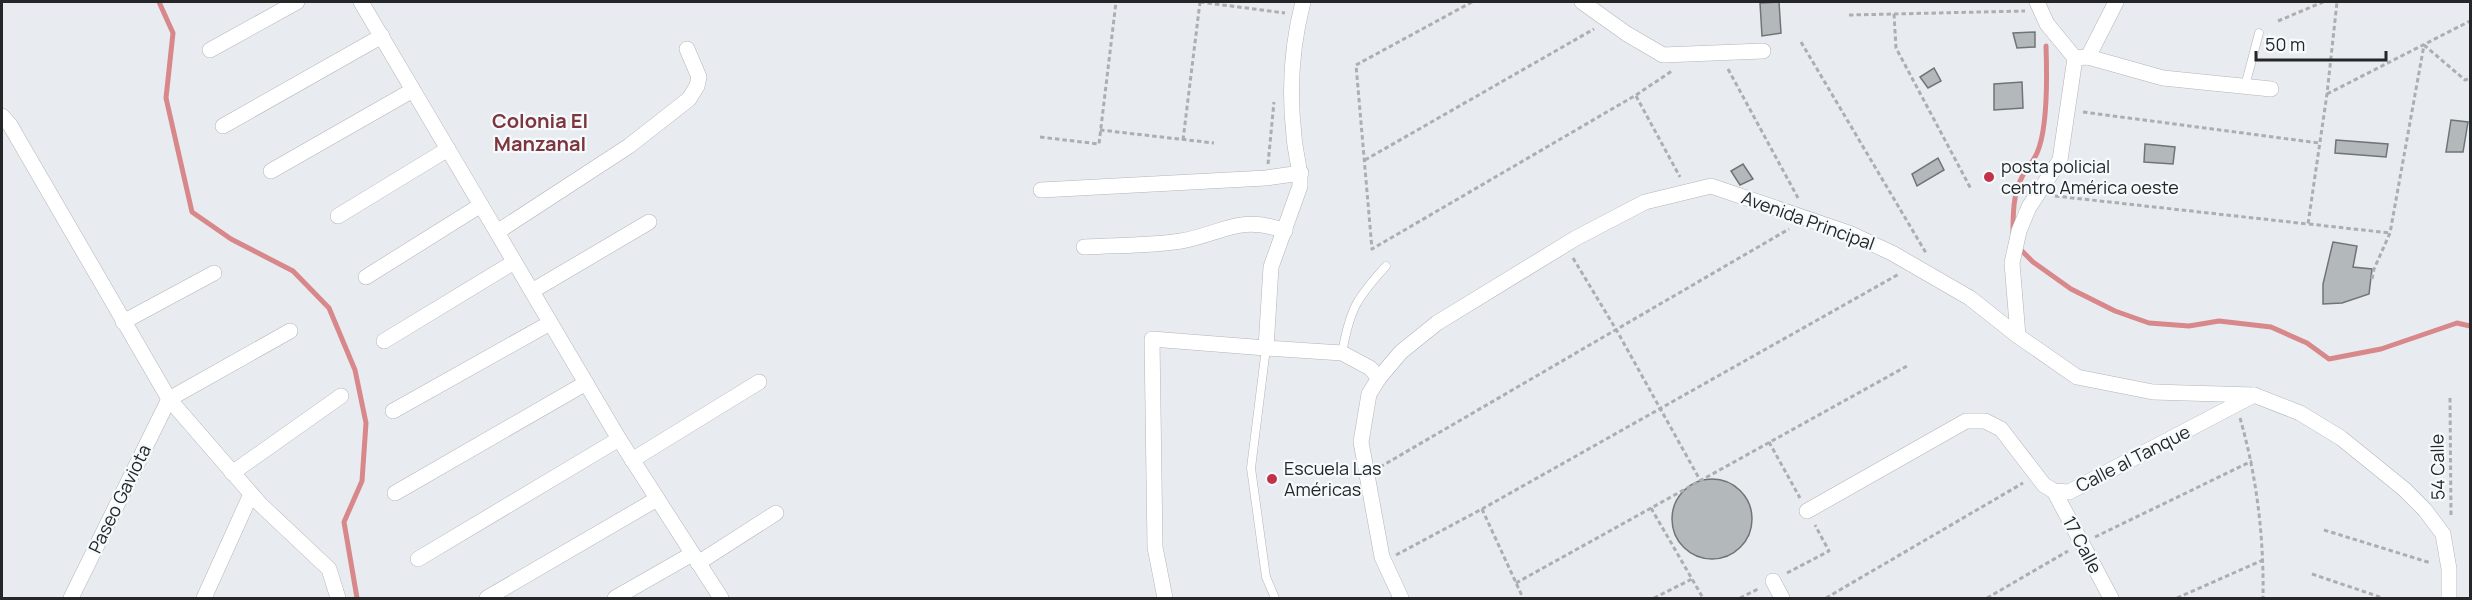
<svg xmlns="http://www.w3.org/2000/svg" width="2472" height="600" viewBox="0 0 2472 600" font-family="Manrope,sans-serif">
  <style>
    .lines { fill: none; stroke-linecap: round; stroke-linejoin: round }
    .stream { stroke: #d8888b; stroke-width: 5 }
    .building { fill: #b3b8bb; stroke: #707477; stroke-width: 1.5 }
    .lane-casing { stroke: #b1b5b8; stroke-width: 9 }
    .street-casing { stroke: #b1b5b8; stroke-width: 16 }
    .path { stroke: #abafb2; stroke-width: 3; stroke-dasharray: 4.5 3; stroke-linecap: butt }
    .lane { stroke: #fff; stroke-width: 8 }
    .street { stroke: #fff; stroke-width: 15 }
    .poi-dot { fill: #c23248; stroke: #f5fafd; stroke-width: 2 }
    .labels { text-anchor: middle; stroke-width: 4.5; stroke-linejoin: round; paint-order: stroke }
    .poi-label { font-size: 18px; fill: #242627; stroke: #f5fafd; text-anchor: start }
    .street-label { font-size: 18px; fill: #242627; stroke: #f5fafd }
    .neighbourhood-label { font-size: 20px; font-weight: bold; fill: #7e363c; stroke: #f5fafd }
  </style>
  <rect width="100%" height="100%" fill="#e8ecf0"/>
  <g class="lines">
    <g class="stream">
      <polyline points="159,2 173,33 166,98 192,212 231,239 293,271 329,308 355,370 366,423 362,481 344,522 357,598"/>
      <path d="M2013,233C2013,214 2013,194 2022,177C2026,169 2033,162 2037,153C2048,128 2047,74 2046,46"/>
      <polyline points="2017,246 2033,262 2071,289 2115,311 2149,323 2189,326 2219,321 2271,327 2307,343 2329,359 2381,349 2457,323 2470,326"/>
    </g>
  </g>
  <g class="building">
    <polygon points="1779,2 1781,33 1762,36 1760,3"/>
    <polygon points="2035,32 2035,47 2017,48 2013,33"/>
    <polygon points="1934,68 1941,81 1928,88 1920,77"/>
    <polygon points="2022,82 2023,108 1994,110 1994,84"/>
    <polygon points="2451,120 2468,122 2463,152 2446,152"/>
    <polygon points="2336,140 2388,144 2386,157 2335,153"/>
    <polygon points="2145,144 2175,147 2173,164 2144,162"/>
    <polygon points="1938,158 1944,170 1917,186 1912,174"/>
    <polygon points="1743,164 1753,179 1740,185 1731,171"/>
    <polygon points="2333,242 2357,246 2353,267 2372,269 2369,294 2342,303 2323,304 2323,284"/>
    <circle cx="1712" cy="519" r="40"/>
  </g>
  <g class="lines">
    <g class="lane-casing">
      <g id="lane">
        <polyline points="2245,86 2259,33"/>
        <polyline points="1266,348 1251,468 1266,577 1275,598"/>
        <path d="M1342,353C1350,309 1356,299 1386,266"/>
      </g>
    </g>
    <g class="street-casing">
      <g id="street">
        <polyline points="361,2 619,439 721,598"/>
        <path d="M1303,2C1292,44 1289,92 1294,136C1295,153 1301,169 1300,186L1271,267L1266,348L1342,353L1370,368L1379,378"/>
        <polyline points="1582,2 1627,34 1663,55 1763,51"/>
        <polyline points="210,50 297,2"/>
        <polyline points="2088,57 2116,2"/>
        <polyline points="2075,58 2088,57 2163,78 2271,89"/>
        <polyline points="2,116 10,125 169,399 260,504 329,569 338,598"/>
        <polyline points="223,126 382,36"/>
        <polyline points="271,171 413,90"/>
        <polyline points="1041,190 1266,178 1301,173"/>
        <polyline points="338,216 448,149"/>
        <polyline points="497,232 629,146 689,99 697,86 699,77 687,49"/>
        <path d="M1084,247C1116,245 1150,246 1181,241C1222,234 1239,214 1285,231"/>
        <polyline points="366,277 481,205"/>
        <polyline points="532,291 649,222"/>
        <polyline points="123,322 214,273"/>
        <polyline points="2018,336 2012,263 2019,231 2029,207 2060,160 2075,58 2047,24 2037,2"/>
        <polyline points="384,341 514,262"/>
        <polyline points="169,399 290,331"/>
        <polyline points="393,411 550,323"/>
        <polyline points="632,460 759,382"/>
        <polyline points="232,473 341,396"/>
        <polyline points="2054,491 2111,598"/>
        <polyline points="395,493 586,383"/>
        <polyline points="1807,511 1966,421 1985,421 2001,429 2044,485 2054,491 2069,492 2254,395"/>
        <polyline points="418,559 619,439"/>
        <polyline points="698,563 776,513"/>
        <polyline points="1773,581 1782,598"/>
        <polyline points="71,598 169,399"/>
        <polyline points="204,598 251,494"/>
        <polyline points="487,598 657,499"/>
        <polyline points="615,598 692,554"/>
        <polyline points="1165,598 1155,547 1152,339 1266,348"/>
        <polyline points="1401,598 1382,557 1361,442 1369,394 1379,378 1401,352 1437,323 1576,238 1645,202 1711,186 1849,233 1892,253 1970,298 2018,336 2077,377 2153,392 2254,395 2300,413 2341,438 2404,489 2425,510 2443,534 2449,569 2449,598"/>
      </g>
    </g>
    <g class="path">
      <polyline points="1200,2 1285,13"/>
      <polyline points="1472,2 1356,65 1372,249 1636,95 1672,71"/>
      <polyline points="1894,14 1896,48 1971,189"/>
      <polyline points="1849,15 2025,11"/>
      <polyline points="2278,21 2323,2"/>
      <polyline points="1801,42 1926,253"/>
      <polyline points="2424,45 2465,80 2470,78"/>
      <polyline points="1728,69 1798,198"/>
      <polyline points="2327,94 2470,21"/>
      <polyline points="1636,96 1680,177"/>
      <polyline points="2083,112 2319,143"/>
      <polyline points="1100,130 1214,143"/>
      <polyline points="1040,137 1099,144 1116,2"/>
      <polyline points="1183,140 1200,2"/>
      <polyline points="1365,160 1594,29"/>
      <polyline points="1268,164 1274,102"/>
      <polyline points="2055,196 2308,224 2327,94 2337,2"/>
      <polyline points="2309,224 2390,233"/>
      <polyline points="1573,258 1617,331 1700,480"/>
      <polyline points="2372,279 2374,269 2390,233 2424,45"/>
      <polyline points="2450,398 2451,516"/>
      <path d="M2240,418C2257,477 2264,538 2263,598"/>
      <polyline points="1769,442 1800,498"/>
      <polyline points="1380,467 1789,229"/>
      <polyline points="1651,508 1703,598"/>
      <polyline points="1482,509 1523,598"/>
      <polyline points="2324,530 2431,563"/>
      <polyline points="2095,537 2252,461"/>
      <polyline points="1396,555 1482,509 1899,274"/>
      <polyline points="1787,573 1829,551 1815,525"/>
      <polyline points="2312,574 2383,598"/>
      <polyline points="1516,583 1907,366"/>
      <polyline points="1654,598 1692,579"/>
      <polyline points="1740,598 1760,588"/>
      <polyline points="1826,598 2023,483"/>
      <polyline points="1987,598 2068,551"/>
      <polyline points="2177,598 2263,560"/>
    </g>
    <use href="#lane" class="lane"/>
    <use href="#street" class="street"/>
  </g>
  <g class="poi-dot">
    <circle cx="1989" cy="177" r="6"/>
    <circle cx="1272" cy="479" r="6"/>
  </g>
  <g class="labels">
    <g class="poi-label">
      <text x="2001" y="173">posta policial<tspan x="2001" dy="21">centro América oeste</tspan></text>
      <text x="1284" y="475">Escuela Las<tspan x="1284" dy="21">Américas</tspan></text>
    </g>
    <g class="street-label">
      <text transform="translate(1808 221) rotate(20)" y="6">Avenida Principal</text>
      <text transform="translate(2133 459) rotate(-27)" y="6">Calle al Tanque</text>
      <text transform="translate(2438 467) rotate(-91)" y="6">54 Calle</text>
      <text transform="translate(120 499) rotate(-64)" y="6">Paseo Gaviota</text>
      <text transform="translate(2082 545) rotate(62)" y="6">17 Calle</text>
    </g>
    <g class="neighbourhood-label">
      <text x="540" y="128">Colonia El<tspan x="540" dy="23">Manzanal</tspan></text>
    </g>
  </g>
  <rect width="2472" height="600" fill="none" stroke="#242627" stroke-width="6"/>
  <path d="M2256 51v9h130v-9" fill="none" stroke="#242627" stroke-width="3"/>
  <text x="2265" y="51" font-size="18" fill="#242627" stroke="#f5fafd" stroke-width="4.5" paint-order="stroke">50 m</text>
</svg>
